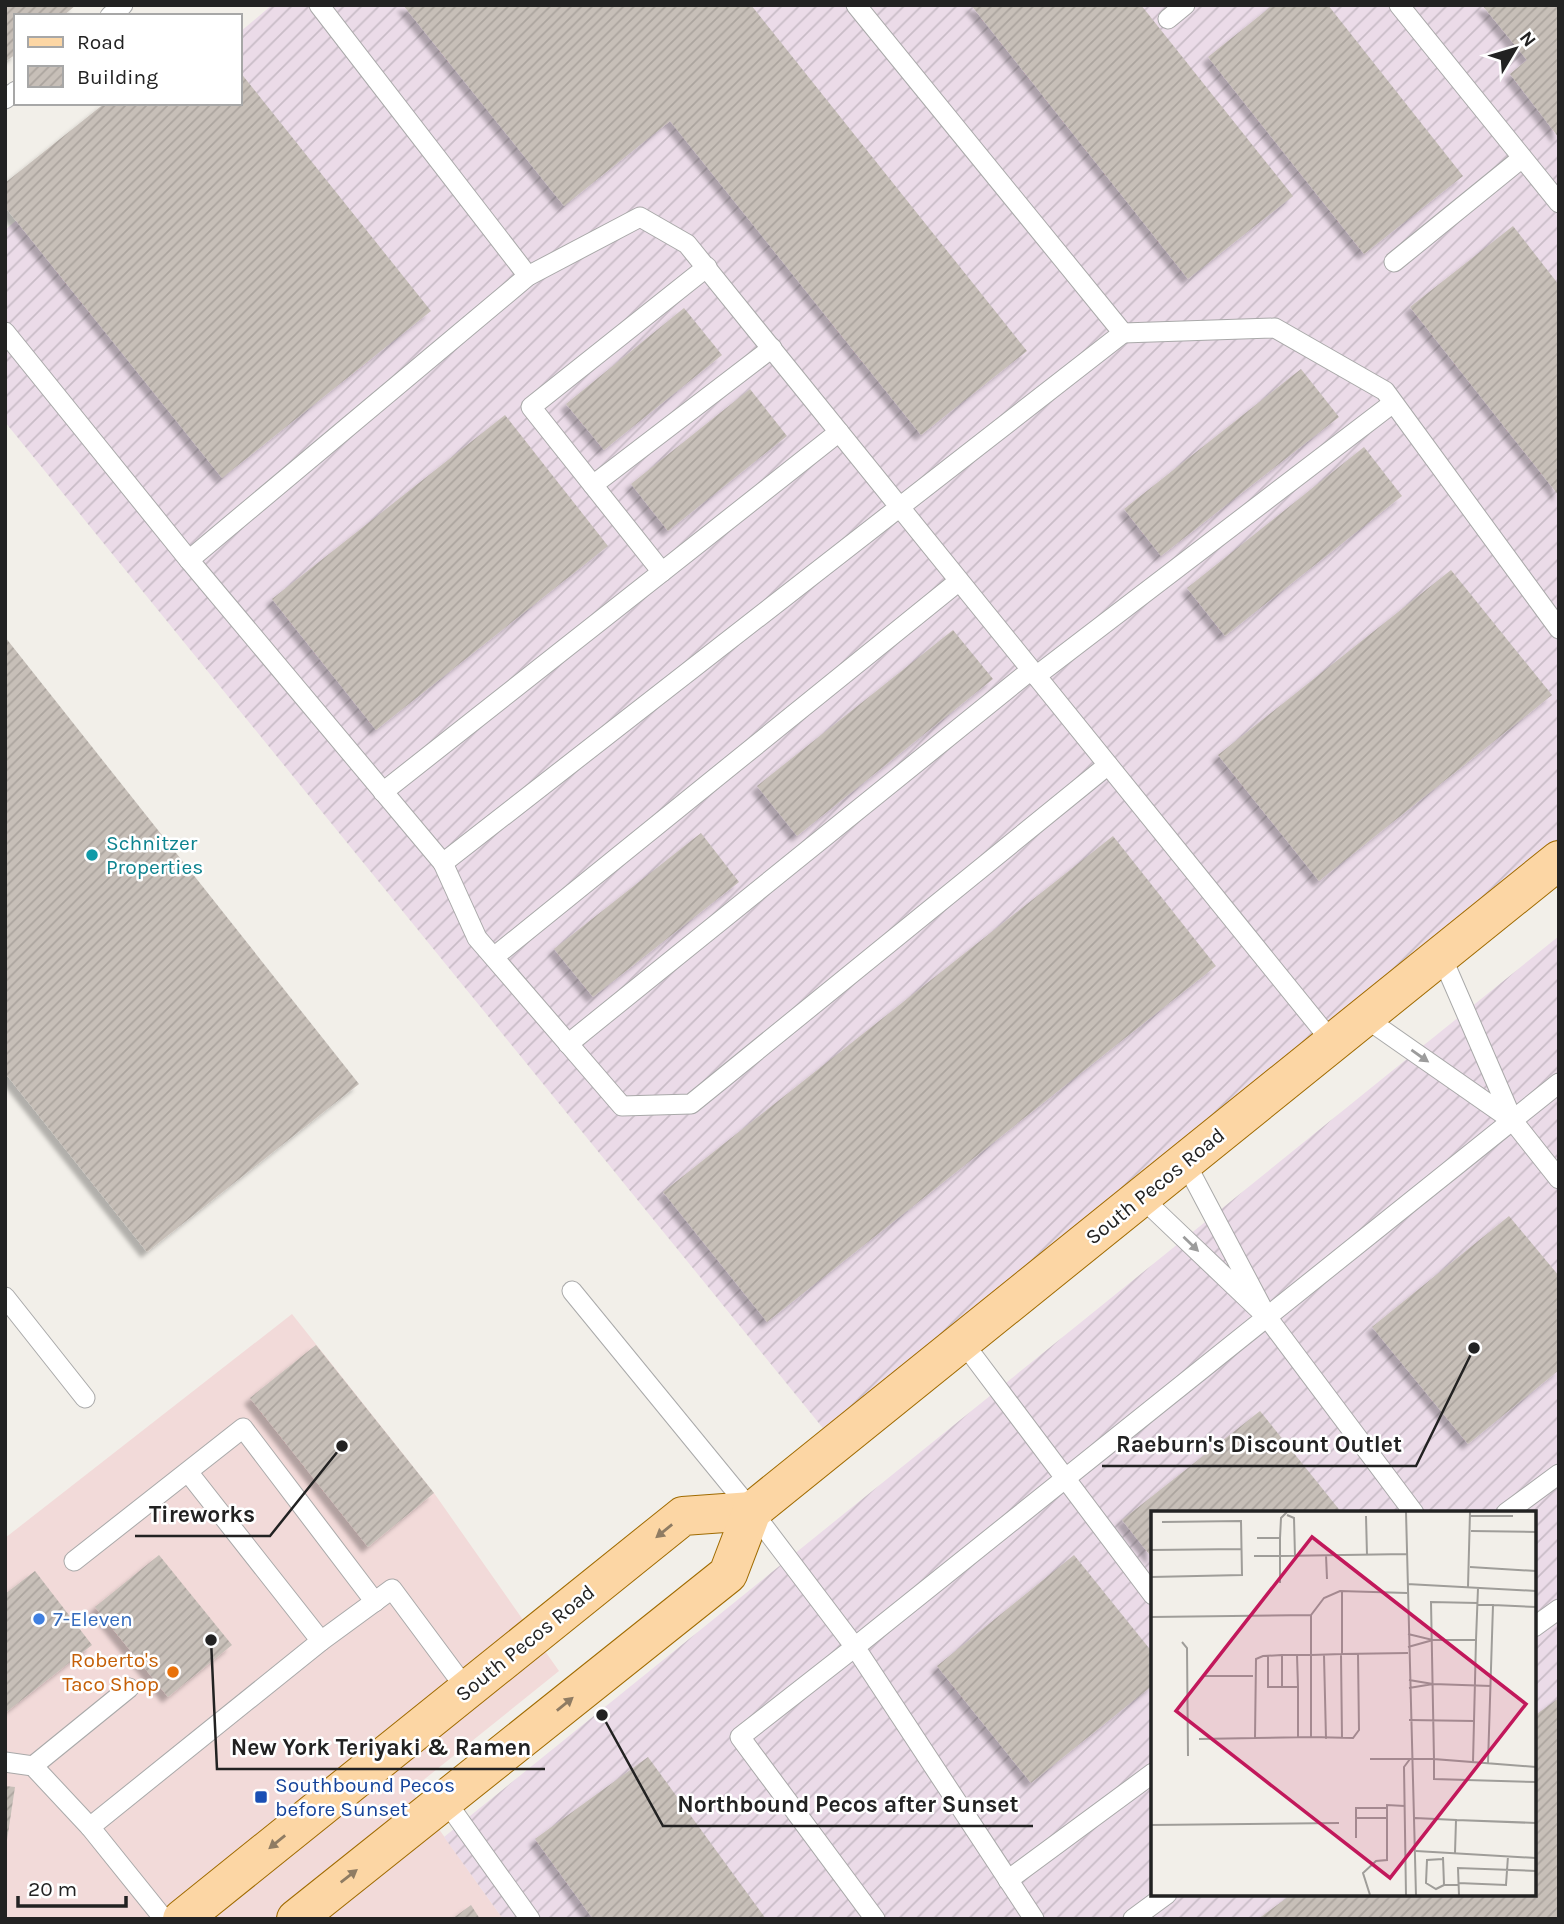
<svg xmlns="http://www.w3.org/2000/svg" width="1564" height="1924" viewBox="0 0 1564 1924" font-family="Karla,sans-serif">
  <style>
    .commercial { fill: #f2dad9 }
    .industrial { fill: url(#industrial-furrows); fill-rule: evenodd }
    .building { fill: url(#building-hatch); filter: url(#shadow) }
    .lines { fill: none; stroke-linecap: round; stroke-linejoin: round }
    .service-casing { stroke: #a9a9a9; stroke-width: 21 }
    .primary-casing { stroke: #a06b00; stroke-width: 40 }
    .service { stroke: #fff; stroke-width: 19 }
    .primary { stroke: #fcd6a4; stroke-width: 38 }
    .oneway { fill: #9c9c9c }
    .oneway2 { fill: #8f7c63 }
    .culture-dot { fill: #0f9aa8; stroke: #fff; stroke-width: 2.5 }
    .shop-dot { fill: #3f7fe0; stroke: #fff; stroke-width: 2.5 }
    .food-dot { fill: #e8710a; stroke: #fff; stroke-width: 2.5 }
    .transit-dot { fill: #1a4fb4; stroke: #fff; stroke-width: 2.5 }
    .labels { text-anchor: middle; stroke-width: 5; stroke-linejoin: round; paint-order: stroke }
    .culture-label { font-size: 21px; fill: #0d838f; stroke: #fff; text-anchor: start }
    .street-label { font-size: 21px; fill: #222; stroke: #fff }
    .shop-label { font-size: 21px; fill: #366cbe; stroke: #fff; text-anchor: start }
    .food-label { font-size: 21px; fill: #c56008; stroke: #fff; text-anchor: end }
    .transit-label { font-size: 21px; fill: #164399; stroke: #fff; text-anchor: start }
    .inset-road { fill: none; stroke: #9f9d99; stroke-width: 2 }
    .view { fill: #c2185b; fill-opacity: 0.15; stroke: #c2185b; stroke-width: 3.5 }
    .inset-edge { fill: none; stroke: #222; stroke-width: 3.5 }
    .leader { fill: none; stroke: #222; stroke-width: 2.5 }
    .callout-dot { fill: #222; stroke: #fff; stroke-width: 2.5 }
    .callout-label { font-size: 23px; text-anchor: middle; font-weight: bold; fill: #222; stroke: #fff; stroke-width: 5; stroke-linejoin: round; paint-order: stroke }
  </style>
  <defs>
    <pattern id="industrial-furrows" width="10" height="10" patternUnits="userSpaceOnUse" patternTransform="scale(1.75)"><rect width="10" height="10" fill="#ebdbe8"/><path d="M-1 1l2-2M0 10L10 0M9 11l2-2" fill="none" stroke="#c9bcc7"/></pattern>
    <pattern id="building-hatch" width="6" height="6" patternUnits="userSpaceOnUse" patternTransform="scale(1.75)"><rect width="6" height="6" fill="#c7bfb8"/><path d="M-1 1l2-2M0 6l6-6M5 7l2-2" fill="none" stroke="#aba49e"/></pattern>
    <filter id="shadow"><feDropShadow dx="-6" dy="6" stdDeviation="2" flood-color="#0004"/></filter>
  </defs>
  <rect width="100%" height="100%" fill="#f2efe9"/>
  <polygon class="commercial" points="292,1314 434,1493 559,1671 411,1790 503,1919 5,1919 5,1538"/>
  <g class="industrial">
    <polygon points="272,5 1559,5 1559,860 835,1443 5,422 5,230 155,103 240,103 240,32"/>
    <path d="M1559,936V1919H503L444,1837ZM1153,1513H1534V1894H1153Z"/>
  </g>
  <g class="building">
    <polygon points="5,5 76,5 63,16 16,16 16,54 5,62"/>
    <polygon points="403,5 751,5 1027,351 921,435 670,121 564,206"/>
    <polygon points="971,5 1141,5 1293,196 1188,279"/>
    <polygon points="1273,5 1328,5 1463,176 1364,254 1208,57"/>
    <polygon points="1482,5 1559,5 1559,138 1510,74 1527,60"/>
    <polygon points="240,72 431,311 222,478 5,207 5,183 105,103 240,103"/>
    <polygon points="1513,226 1559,285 1559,496 1410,307"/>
    <polygon points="684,308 722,355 604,450 566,404"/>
    <polygon points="1301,369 1339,417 1161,556 1124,509"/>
    <polygon points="750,389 787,436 668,531 631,484"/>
    <polygon points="505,415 608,546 376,730 272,599"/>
    <polygon points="1364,447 1402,496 1225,636 1187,588"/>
    <polygon points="1451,570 1552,695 1319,881 1218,755"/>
    <polygon points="953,630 993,679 797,836 757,786"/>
    <polygon points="5,637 359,1084 147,1252 5,1073"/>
    <polygon points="701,833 739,882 593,997 554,949"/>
    <polygon points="1113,836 1216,966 767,1322 663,1192"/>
    <polygon points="1509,1216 1559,1276 1559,1370 1468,1444 1372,1327"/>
    <polygon points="316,1345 434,1493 368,1547 250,1398"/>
    <polygon points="1260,1411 1342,1513 1153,1513 1153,1559 1122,1520"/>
    <polygon points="159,1555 232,1645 168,1697 95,1607"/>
    <polygon points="1074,1555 1153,1653 1153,1685 1031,1783 937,1666"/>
    <polygon points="35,1571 92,1645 5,1713 5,1594"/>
    <polygon points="1559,1698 1559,1919 1258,1919 1292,1894 1534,1894 1534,1716"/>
    <polygon points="648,1757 766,1919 593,1919 535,1839"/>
    <polygon points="5,1786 15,1787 7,1840 5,1840"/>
    <polygon points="471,1905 480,1919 452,1919"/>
  </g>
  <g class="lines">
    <g class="service-casing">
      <g id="service">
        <polyline points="319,5 528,276"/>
        <polyline points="856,5 1123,333 1275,328 1385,391 1559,629"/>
        <polyline points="1399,5 1559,203"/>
        <polyline points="110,16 123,5"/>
        <polyline points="1168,19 1185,5"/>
        <polyline points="5,99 16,91"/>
        <polyline points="1394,262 1522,158"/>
        <polyline points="707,267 531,407 662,572 839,432"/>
        <polyline points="5,332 189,560"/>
        <polyline points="1123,333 443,863 189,560 528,276 640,217 687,244 1333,1043"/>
        <polyline points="593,485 772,348"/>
        <polyline points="1036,676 1393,403"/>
        <polyline points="383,792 662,572"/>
        <polyline points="443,863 477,938 622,1106 691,1104 1108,765"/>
        <polyline points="494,957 959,581"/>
        <polyline points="1364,1017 1513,1121 1441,955"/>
        <polyline points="568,1044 1031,670"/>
        <polyline points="1513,1121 1559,1179"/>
        <polyline points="1141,1197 1267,1317 1185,1162"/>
        <polyline points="572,1291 752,1511 855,1647 740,1737 875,1919"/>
        <polyline points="5,1297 85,1398"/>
        <polyline points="1267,1317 1414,1513"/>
        <polyline points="962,1341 1153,1595"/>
        <polyline points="188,1472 321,1641"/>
        <polyline points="1506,1513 1559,1474"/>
        <polyline points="74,1561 243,1428 375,1602"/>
        <polyline points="1534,1627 1559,1609"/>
        <polyline points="5,1762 33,1766 90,1827 321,1641 392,1589 467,1690"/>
        <polyline points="33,1766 129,1688"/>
        <polyline points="445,1800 530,1919"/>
        <polyline points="90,1827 164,1919"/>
        <polyline points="1008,1880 1153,1773"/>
        <polyline points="1034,1919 855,1647 1559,1083"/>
        <polyline points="1133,1919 1167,1894"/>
      </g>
    </g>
    <g class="primary-casing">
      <g id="primary">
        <polyline points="182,1919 683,1516 752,1511"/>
        <polyline points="296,1919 728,1574 752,1511 1559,860"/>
      </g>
    </g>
    <use href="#service" class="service"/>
    <use href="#primary" class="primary"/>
  </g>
  <defs><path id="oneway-solid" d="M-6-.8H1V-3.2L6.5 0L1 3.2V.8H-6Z" transform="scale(1.75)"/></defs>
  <g class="oneway">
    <use href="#oneway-solid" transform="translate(1420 1056) rotate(35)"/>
    <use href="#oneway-solid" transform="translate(1191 1244) rotate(44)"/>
  </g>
  <g class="oneway2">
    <use href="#oneway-solid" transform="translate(664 1531) rotate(141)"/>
    <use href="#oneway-solid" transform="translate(565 1704) rotate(-39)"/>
    <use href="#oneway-solid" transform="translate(277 1842) rotate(141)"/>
    <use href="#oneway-solid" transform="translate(349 1876) rotate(-38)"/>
  </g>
  <circle class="culture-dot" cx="92" cy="855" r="7"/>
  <circle class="shop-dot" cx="39" cy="1619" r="7"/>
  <circle class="food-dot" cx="173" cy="1672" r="7"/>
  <rect class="transit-dot" x="254" y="1790" width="14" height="14" rx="3.5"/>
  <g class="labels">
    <g class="culture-label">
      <text x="106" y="850">Schnitzer<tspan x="106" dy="24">Properties</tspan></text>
    </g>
    <g class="street-label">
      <text transform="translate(1155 1186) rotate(-39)" y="7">South Pecos Road</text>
      <text transform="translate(525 1643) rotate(-39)" y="7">South Pecos Road</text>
    </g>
    <g class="shop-label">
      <text x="53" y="1626">7-Eleven</text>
    </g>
    <g class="food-label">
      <text x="159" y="1667">Roberto's<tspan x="159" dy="24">Taco Shop</tspan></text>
    </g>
    <g class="transit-label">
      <text x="275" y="1792">Southbound Pecos<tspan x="275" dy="24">before Sunset</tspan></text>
    </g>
  </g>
  <g transform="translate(1151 1511)">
    <rect width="385" height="385" fill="#f2efe9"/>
    <path class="inset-road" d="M255,1L265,384M136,4L143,7L144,45M215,5L216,44M319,5H362M320,20L385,21M129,27L130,7L136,1M0,39L90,38M175,44L176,68M103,45H129V27H106M319,56L385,60M0,66L91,64L90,10L11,11M129,72V45L256,43M256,73L385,80M317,76L319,1M327,92L280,91L283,248L385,256M327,94H342L337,252M342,94L385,96M160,104V226L104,227L105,148L112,145L131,144H160L191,143L257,142M0,106L160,104L173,87L189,80L256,82M257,123L282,129L257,136M282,129H325L327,77M31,131L36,137L37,245M385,140V216M190,143L191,227M191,143V80M117,144V176H147L146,144M173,144L175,228M52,165H102M258,169L282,173L258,177M282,173L340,175M131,176V144M147,176V226M258,209L323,210M160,226L202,227L208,219L207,143M48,228L104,227M219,248H283V268L385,271M322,251L325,129M205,307H236M264,307L305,309L304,342M305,309L385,312M0,314L188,312M205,327V297H236M265,340L385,347M292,346L293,374H307M292,348L276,349L275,372L285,378L293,374M307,372L355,374L357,345M219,384L212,362L225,350L236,349V294L254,295M255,384L253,256L259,248M308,384L307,357L385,360"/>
    <path class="view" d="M161,26L375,193L239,367L25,200Z"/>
    <rect width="385" height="385" class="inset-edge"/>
  </g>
  <path class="leader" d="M1474 1348L1416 1466H1102M342 1446L270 1536H135M211 1640L217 1769H545M602 1715L663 1826H1033"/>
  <g class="callout-dot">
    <circle cx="1474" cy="1348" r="7"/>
    <circle cx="342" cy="1446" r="7"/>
    <circle cx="211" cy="1640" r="7"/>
    <circle cx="602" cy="1715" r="7"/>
  </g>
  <g class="callout-label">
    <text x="1259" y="1452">Raeburn's Discount Outlet</text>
    <text x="202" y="1522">Tireworks</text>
    <text x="381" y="1755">New York Teriyaki &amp; Ramen</text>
    <text x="848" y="1812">Northbound Pecos after Sunset</text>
  </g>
  <rect width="1564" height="1924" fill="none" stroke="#222222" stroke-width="14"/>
  <rect x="14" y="14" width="228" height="91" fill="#ffffff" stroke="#a7a7a7" stroke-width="2"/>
  <rect x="28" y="37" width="35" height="10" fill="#fcd6a4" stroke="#a7a7a7" stroke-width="2"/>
  <text x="77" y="49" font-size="21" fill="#222222">Road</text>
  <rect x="28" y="66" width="35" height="21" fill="url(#building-hatch)" stroke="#a7a7a7" stroke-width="2"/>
  <text x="77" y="84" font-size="21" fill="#222222">Building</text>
  <g transform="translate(1515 49) rotate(52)" stroke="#ffffff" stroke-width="5" paint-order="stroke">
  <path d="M0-5L12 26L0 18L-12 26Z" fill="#222222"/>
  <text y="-10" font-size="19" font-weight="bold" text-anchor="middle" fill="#222222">N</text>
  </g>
  <path d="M18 1896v10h108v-10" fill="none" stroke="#222222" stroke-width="3.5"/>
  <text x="28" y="1896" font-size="21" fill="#222222" stroke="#ffffff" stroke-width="5" paint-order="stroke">20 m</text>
</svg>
